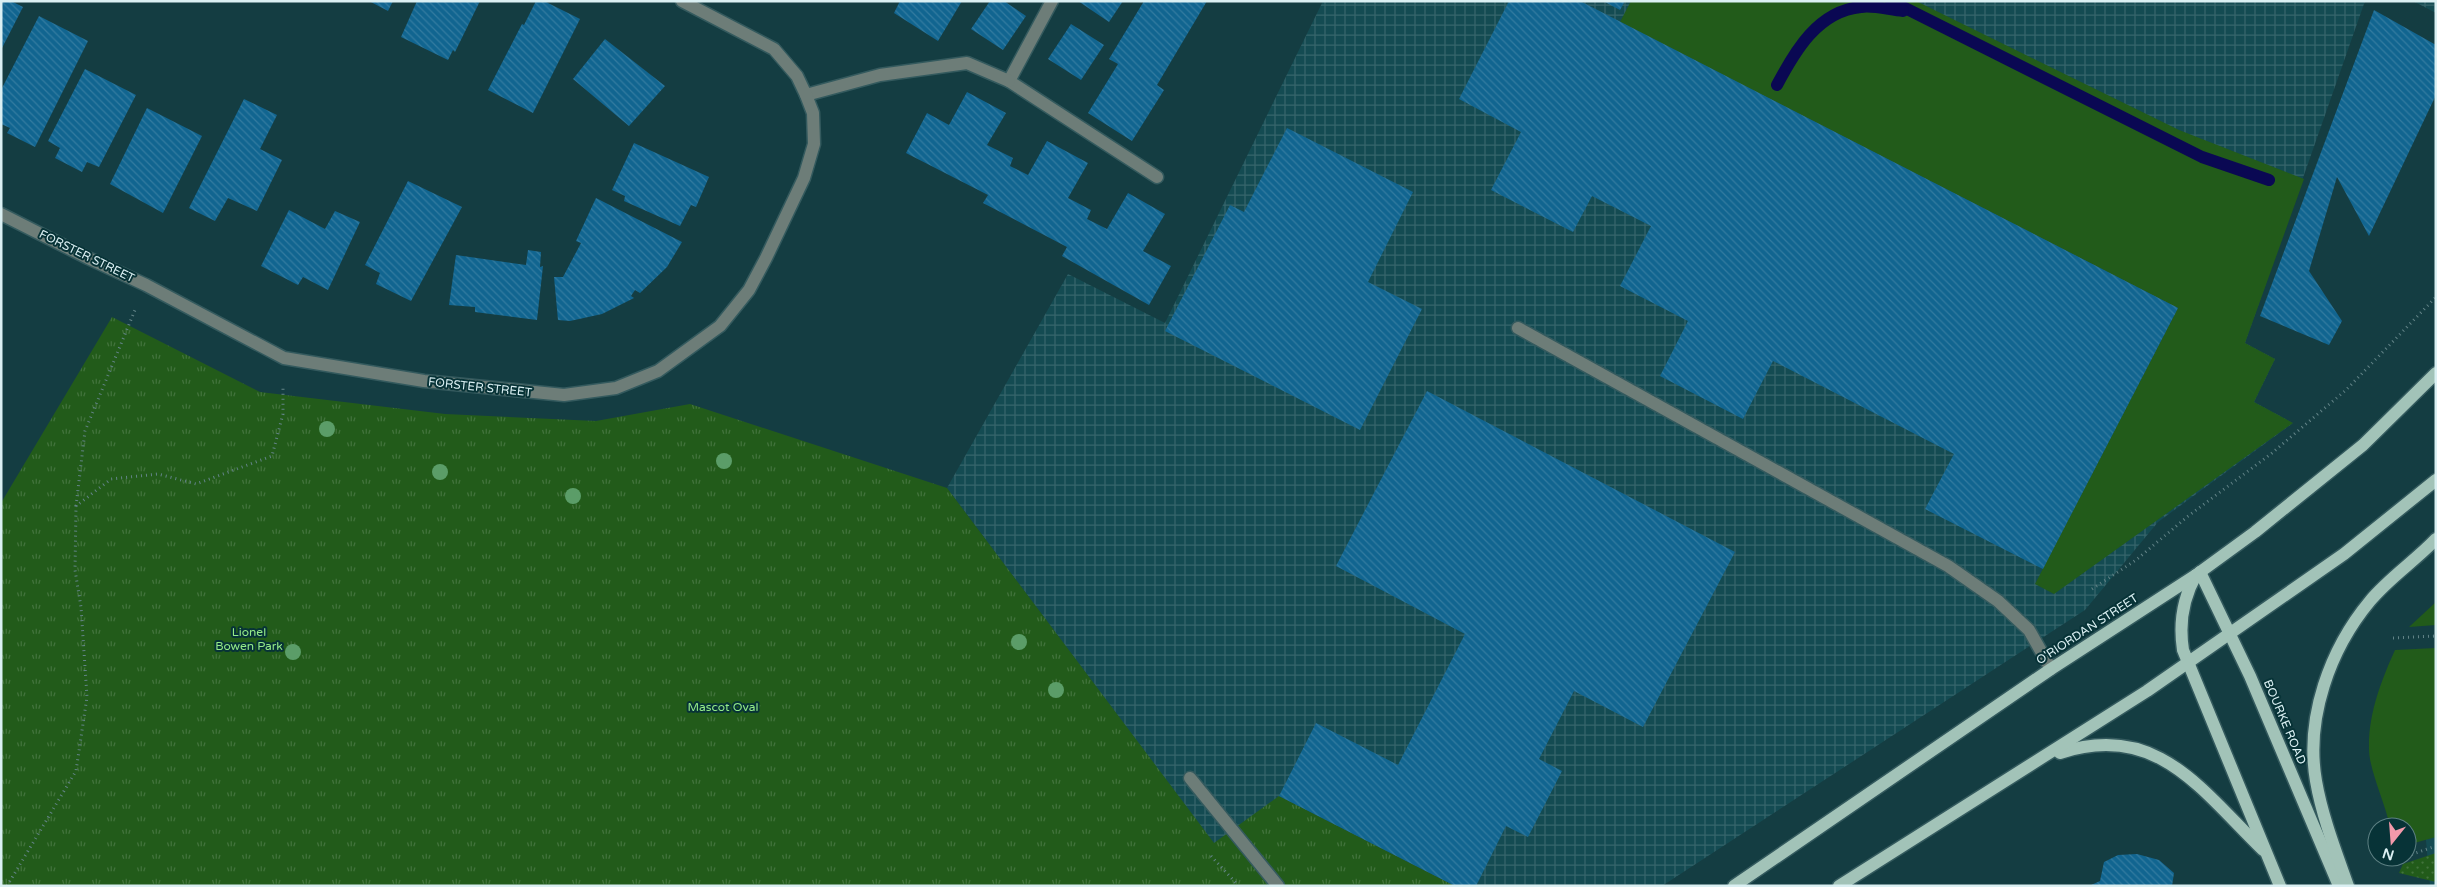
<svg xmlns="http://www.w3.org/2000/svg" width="2437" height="887" viewBox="0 0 2437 887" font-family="'Varela Round',sans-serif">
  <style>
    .built { fill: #144b52 }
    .industrial { fill: url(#industrial-grid) }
    .grass { fill: #225b1a }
    .park { fill: url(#park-tufts) }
    .garden { fill: url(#garden-dots) }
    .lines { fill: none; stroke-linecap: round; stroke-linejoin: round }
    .stream { stroke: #0a0853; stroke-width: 12 }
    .building { fill: url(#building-back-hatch) }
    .minor-casing { stroke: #345a5e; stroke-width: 15 }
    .major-casing { stroke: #345a5e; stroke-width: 15 }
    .path { stroke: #638488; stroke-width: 3; stroke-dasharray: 1 4; stroke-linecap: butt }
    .minor { stroke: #6d7d78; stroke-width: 12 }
    .major { stroke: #a2c3b8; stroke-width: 12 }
    .tree { fill: #5b9d68 }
    .labels { text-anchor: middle; stroke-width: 4; stroke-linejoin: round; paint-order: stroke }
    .street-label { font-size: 12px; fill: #dbf0f3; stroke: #073337 }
    .park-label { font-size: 12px; fill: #95eb88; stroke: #073337 }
  </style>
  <defs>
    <pattern id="industrial-grid" width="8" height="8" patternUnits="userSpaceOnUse" patternTransform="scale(1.25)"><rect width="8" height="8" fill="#144b52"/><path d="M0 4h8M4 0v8" fill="none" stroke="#36656b"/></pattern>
    <pattern id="park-tufts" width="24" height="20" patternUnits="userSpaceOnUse" patternTransform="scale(1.25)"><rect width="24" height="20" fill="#225b1a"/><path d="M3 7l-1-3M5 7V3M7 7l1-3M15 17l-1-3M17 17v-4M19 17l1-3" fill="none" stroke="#42733c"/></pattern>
    <pattern id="garden-dots" width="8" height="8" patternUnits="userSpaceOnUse" patternTransform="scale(1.25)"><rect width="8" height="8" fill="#225b1a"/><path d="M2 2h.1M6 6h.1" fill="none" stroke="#42733c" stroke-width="1.8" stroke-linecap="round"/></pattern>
    <pattern id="building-back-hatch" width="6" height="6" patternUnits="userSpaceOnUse" patternTransform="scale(1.25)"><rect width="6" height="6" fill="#116590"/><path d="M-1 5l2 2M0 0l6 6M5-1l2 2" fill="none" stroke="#337ba0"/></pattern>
  </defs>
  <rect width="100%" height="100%" fill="#143d42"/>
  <polygon class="built" points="2436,806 2436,886 2430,886 2425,830"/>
  <g class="industrial">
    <polygon points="1323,1 2365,1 2245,343 2275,359 2254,402 2293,423 2158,522 2085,610 1662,886 1455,886 1279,797 1214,844 947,488 1068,274 1165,323"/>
    <polygon points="2413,1 2436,1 2436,13"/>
  </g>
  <g class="grass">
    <polygon points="1631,1 1916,1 2179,130 2304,179 2245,343 2275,359 2254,402 2293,423 2054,594 2035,584 2178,308 1620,22"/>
    <polygon points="2436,602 2436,625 2409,627"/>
    <path d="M2436,648V837L2407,845V827H2390C2386,805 2369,770 2369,749C2368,715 2381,681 2395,650Z"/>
  </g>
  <polygon class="park" points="112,317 260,392 445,414 596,421 690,404 947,488 1214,843 1279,796 1455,886 1,886 1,503"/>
  <polygon class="garden" points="2436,853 2436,882 2399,873 2403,864"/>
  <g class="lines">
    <g class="stream">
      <polyline points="1891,1 2202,157 2269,180"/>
      <path d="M1777,85C1795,51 1818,11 1861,7C1874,5 1890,10 1903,11"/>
    </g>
  </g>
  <g class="building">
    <polygon points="1,1 11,1 23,7 1,50"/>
    <polygon points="369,1 393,1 388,11"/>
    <polygon points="417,1 480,1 455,52 453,50 448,60 401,37"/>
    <polygon points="536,1 544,1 580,19 533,113 488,90 522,24 524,25"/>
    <polygon points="900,1 962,1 938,41 894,13"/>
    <polygon points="990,1 1004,1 1026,16 1003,50 971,29"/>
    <polygon points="1078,1 1123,1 1109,22"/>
    <polygon points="1144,1 1207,1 1157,85 1164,90 1132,141 1088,113 1118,64 1109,59"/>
    <polygon points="1509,1 1580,1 2178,308 2043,569 1925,509 1954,454 1773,361 1743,419 1660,376 1688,321 1620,286 1651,226 1592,196 1573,232 1491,190 1521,132 1459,99"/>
    <polygon points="1603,1 1625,1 1620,10"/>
    <polygon points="2374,10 2436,45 2436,95 2369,236 2337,177 2309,271 2342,321 2329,345 2260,316"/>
    <polygon points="39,16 88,41 35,147 7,133 10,128 1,124 1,90"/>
    <polygon points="1071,24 1104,45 1081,80 1048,59"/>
    <polygon points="605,39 665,86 629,126 573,79"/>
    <polygon points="85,69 136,95 99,167 87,162 82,172 55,158 60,148 48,141"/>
    <polygon points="967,92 1006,113 987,145 1013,158 1010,166 1028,175 1047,141 1088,163 1068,198 1091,210 1087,219 1107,229 1128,193 1165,214 1143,251 1171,266 1149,305 1062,256 1067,247 983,203 988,195 906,153 927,113 949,125"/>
    <polygon points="244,99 277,115 260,149 282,160 257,211 228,198 215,221 189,208"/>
    <polygon points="147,108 202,136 163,213 110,184"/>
    <polygon points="1287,128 1413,192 1368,282 1422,309 1360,430 1165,331 1230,205 1244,212"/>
    <polygon points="634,143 709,177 696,207 691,205 680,226 624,201 625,196 612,190"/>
    <polygon points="408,181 462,207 411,301 376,284 380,273 365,265"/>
    <polygon points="596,198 682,242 667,267 640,293 635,290 631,296 634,298 602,314 570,321 558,320 554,277 563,277 581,243 576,241"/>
    <polygon points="289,210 325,229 335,211 360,222 328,290 303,277 298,285 261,266"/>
    <polygon points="528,250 541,252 540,267 543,266 537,320 475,312 475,307 449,305 456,255 526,265"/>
    <polygon points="1427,391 1735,552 1643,727 1574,691 1539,759 1562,771 1528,837 1506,826 1476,886 1455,886 1279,796 1316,723 1398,765 1465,634 1336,566"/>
    <polygon points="2137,854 2159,860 2174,873 2172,886 2089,886 2100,881 2104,862 2118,855"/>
  </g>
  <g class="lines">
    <g class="minor-casing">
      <g id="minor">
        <polyline points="1052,1 1009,81 1157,177"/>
        <polyline points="806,95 880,75 967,63 1009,81"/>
        <polyline points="1,214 88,258 146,285 284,358 424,381 564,395 616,388 658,371 720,326 749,290 766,258 804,178 814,144 813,113 806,95 797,76 774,49 682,1"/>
        <polyline points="1518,328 1948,566 1998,601 2029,630 2051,669"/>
        <polyline points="1190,778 1278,886"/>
      </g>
    </g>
    <g class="major-casing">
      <g id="major">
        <polyline points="2200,572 2250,676 2339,886"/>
        <path d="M2196,575C2183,598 2179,624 2183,650L2280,886"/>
        <path d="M2060,753C2157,721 2201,790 2263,850"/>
        <polyline points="1734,886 2051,669 2196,575 2255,532 2363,445 2436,373"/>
        <polyline points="1839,886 2147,691 2344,554 2436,480"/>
        <path d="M2348,886C2336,852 2322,816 2316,781C2305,718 2330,649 2370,601C2389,578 2415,561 2436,539"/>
      </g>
    </g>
    <g class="path">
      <polyline points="76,506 85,431 135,310"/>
      <polyline points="2092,589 2136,560 2187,517 2272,453 2346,390 2436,297"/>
      <polyline points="2393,638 2436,636"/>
      <polyline points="1211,856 1236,883"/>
      <polyline points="2407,856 2436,846"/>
      <polyline points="2390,861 2403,857"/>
      <polyline points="7,886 76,771 87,697 81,607 75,570 76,506 111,479 158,474 196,484 272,456 283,414 283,385"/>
    </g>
    <use href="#minor" class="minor"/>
    <use href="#major" class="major"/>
  </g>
  <g class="tree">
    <circle cx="327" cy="429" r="8"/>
    <circle cx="724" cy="461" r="8"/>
    <circle cx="440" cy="472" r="8"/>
    <circle cx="573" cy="496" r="8"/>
    <circle cx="1019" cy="642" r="8"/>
    <circle cx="293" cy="652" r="8"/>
    <circle cx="1056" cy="690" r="8"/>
  </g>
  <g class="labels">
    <g class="street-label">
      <text transform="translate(87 256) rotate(26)" y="4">FORSTER STREET</text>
      <text transform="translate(480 387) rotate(6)" y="4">FORSTER STREET</text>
      <text transform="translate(2087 629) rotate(-33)" y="4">O'RIORDAN STREET</text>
      <text transform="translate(2285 722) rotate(67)" y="4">BOURKE ROAD</text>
    </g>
    <g class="park-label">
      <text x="249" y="636">Lionel<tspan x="249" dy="14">Bowen Park</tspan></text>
      <text x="723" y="711">Mascot Oval</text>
    </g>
  </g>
  <rect width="2437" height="887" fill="none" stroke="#dbf0f3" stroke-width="5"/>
  <g transform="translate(2392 842) rotate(197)"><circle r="24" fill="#073337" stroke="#5c7f82"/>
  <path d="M0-4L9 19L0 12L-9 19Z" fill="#f39aab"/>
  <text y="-8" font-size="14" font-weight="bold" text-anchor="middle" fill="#dbf0f3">N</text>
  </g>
</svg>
